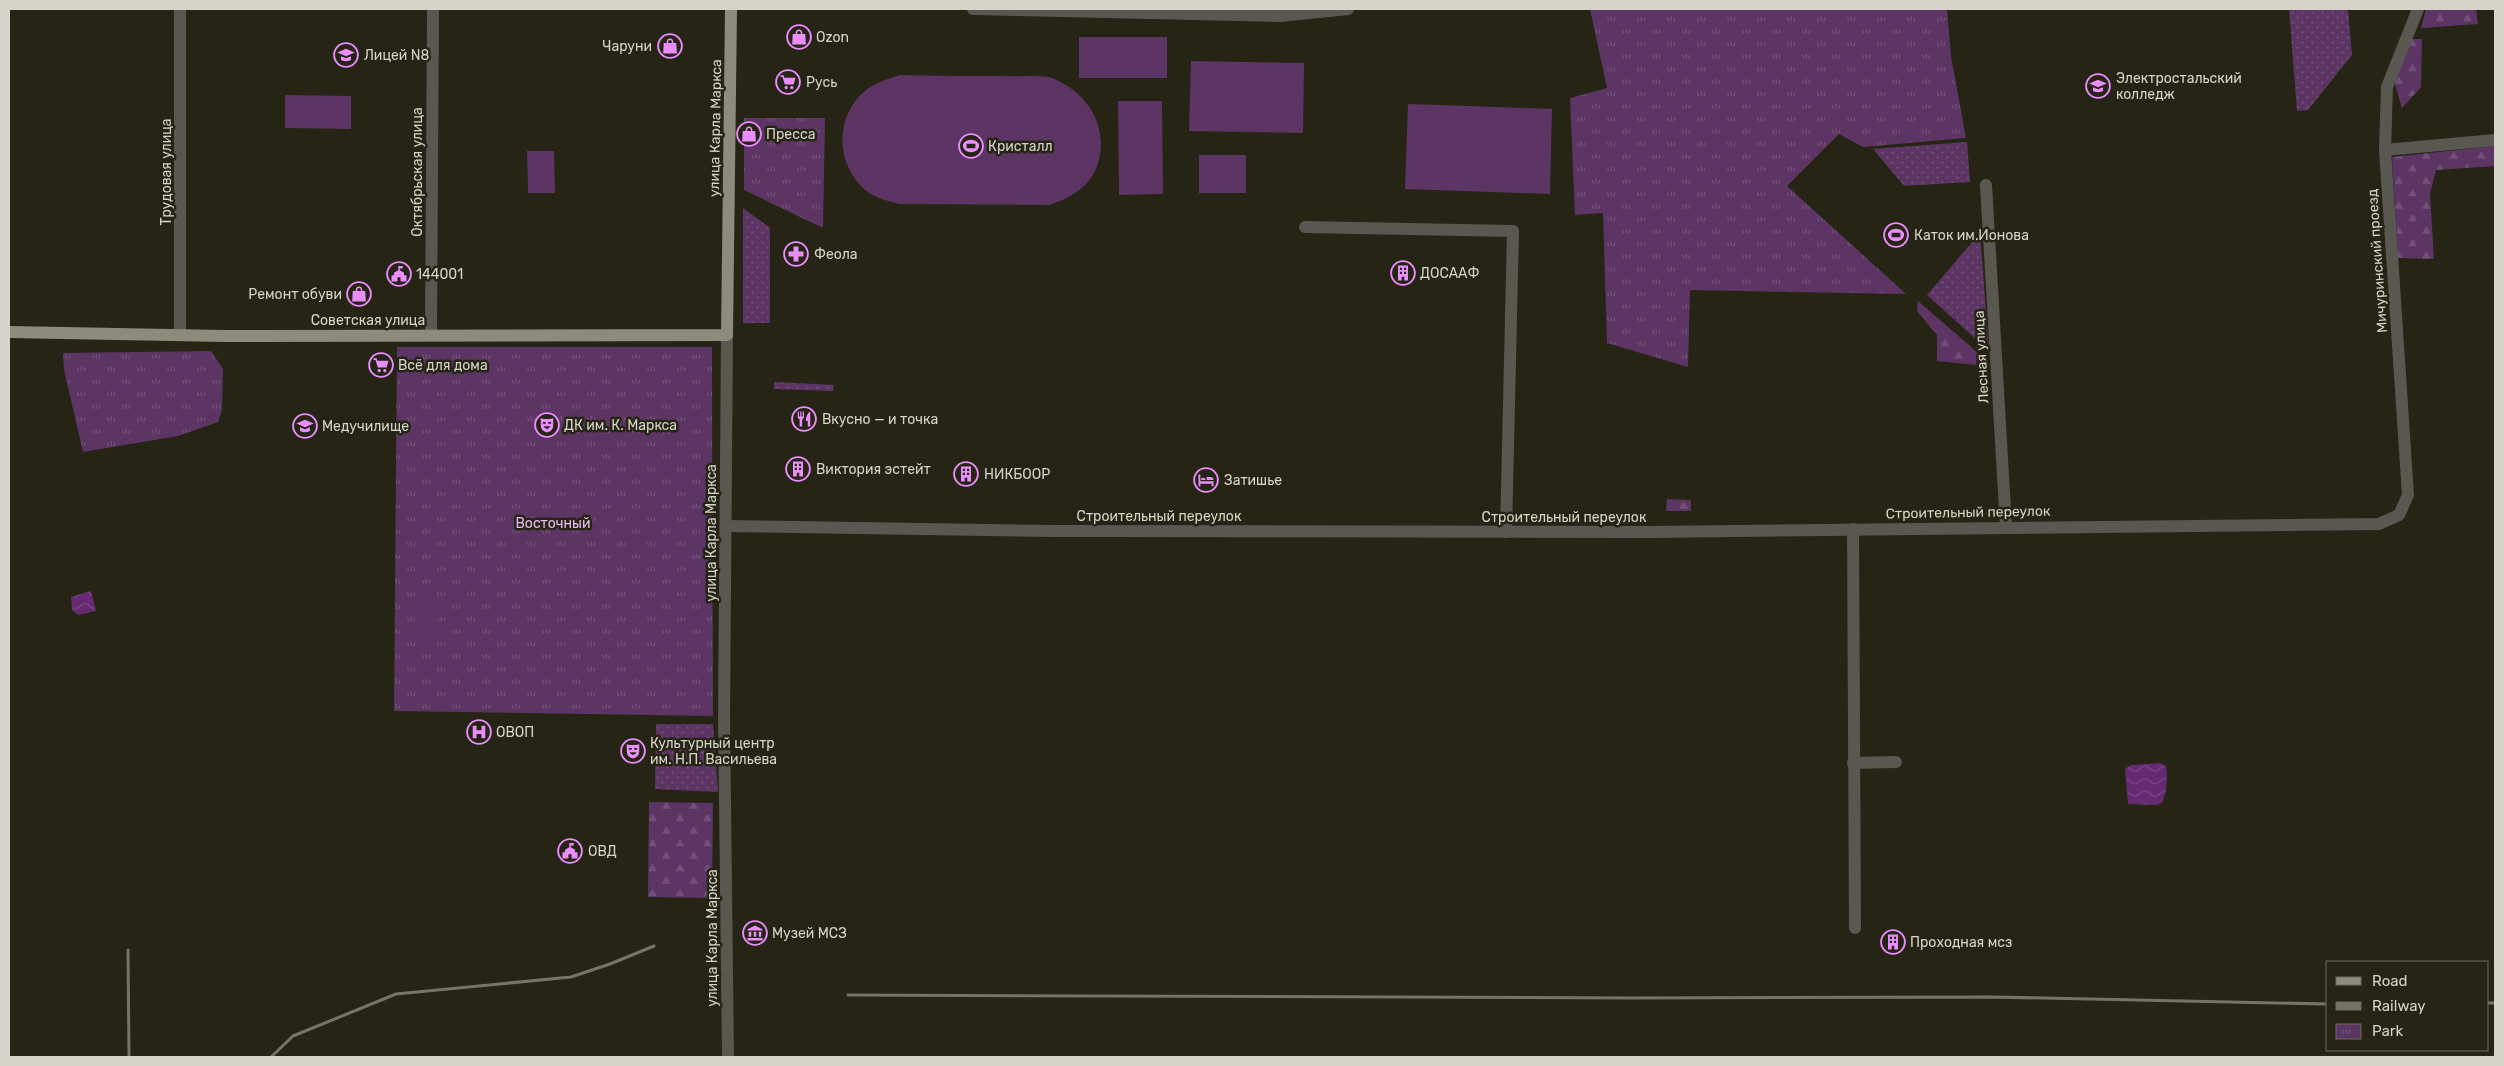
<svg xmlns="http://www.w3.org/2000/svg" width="2504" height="1066" viewBox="0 0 2504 1066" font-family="Rubik,sans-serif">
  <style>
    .grass { fill: url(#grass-dots) }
    .forest { fill: url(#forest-firs) }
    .park { fill: url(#park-tufts) }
    .garden { fill: #5c3564 }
    .water { fill: url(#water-waves) }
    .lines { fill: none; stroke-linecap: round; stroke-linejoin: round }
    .minor { stroke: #585750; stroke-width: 12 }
    .major { stroke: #8d8b7b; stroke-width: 12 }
    .rail { stroke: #767467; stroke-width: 3 }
    .labels { text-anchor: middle; stroke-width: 5; stroke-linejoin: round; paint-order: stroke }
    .poi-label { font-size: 14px; fill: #d5d4ca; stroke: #262414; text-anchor: start }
    .street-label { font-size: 14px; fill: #d5d4ca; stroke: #262414 }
    .park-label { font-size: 14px; fill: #ebbbf5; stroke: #262414 }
  </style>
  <defs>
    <pattern id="grass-dots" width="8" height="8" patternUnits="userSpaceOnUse" patternTransform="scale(1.25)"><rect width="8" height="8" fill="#5c3564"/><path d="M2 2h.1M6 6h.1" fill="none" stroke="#725179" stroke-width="1.8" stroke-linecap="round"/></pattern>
    <pattern id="forest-firs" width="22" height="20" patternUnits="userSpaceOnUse" patternTransform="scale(1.25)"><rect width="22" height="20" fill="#5c3564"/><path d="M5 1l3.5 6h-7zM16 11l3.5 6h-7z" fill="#725179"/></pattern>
    <pattern id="park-tufts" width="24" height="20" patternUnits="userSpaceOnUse" patternTransform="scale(1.25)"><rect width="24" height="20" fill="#5c3564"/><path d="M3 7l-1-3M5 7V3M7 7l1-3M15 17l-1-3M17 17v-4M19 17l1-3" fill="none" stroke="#725179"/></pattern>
    <pattern id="water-waves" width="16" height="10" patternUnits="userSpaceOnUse" patternTransform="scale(1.25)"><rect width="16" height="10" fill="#652a71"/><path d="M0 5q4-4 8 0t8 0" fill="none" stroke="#7a4884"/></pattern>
  </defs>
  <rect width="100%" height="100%" fill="#262414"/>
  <g class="grass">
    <polygon points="2289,9 2348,9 2352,55 2308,110 2297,111"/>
    <polygon points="1967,142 1970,182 1904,186 1873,149"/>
    <polygon points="743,208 770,228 770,323 743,323"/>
    <polygon points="1980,233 1989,351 1927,295"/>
    <polygon points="774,382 834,385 833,391 774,389"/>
    <polygon points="656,724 713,724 718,792 655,789"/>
  </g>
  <g class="forest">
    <polygon points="2426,9 2476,9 2478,24 2421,28"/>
    <polygon points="2409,39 2422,39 2421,87 2402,108 2394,81"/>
    <polygon points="2495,146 2495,166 2436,170 2430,194 2434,259 2398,258 2392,157"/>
    <polygon points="1918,301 1978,353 1976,365 1937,361 1937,335 1917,311"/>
    <polygon points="1667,499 1691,500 1691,511 1666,511"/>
    <polygon points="649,802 713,803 712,898 648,897"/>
  </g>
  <g class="park">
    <polygon points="1590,9 1947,9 1951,56 1966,138 1863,147 1839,134 1787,186 1906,294 1690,290 1688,367 1607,343 1603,213 1575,215 1570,98 1607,88"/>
    <polygon points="744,118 825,118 823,228 744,190"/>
    <polygon points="397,347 712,347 713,716 394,711"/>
    <polygon points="211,351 223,369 222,410 218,422 178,436 83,452 64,370 63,353"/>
  </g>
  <g class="garden">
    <rect x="1079" y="37" width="88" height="41"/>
    <polygon points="1191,61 1304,63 1303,133 1189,131"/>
    <path d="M900,75C934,76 968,76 1003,76C1018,77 1034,75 1049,77C1053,78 1058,81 1062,83C1089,97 1105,125 1100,155C1095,184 1074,197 1049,205L899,204C885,200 871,197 861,186C835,159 836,115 865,91C874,83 888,79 900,75Z"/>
    <polygon points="285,95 351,96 351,129 285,128"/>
    <polygon points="1118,101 1162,101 1163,194 1119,195"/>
    <polygon points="1408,104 1552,109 1550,194 1405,189"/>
    <polygon points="527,151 554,151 555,193 528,193"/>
    <rect x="1199" y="155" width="47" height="38"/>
    <polygon points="438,594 438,639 415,639 414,595"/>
  </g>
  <g class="water">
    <polygon points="91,591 96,611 78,615 72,610 71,597"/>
    <path d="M2160,763L2166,766C2167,779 2168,790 2162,803L2156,805L2128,804L2125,769L2131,765Z"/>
  </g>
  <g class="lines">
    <g class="minor">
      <polyline points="973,9 1280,16 1348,9"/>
      <polyline points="2385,150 2495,140"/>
      <polyline points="1986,185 2006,527"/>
      <polyline points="1305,227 1513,231 1506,532"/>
      <polyline points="180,335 180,9"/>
      <polyline points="431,335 433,9"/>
      <polyline points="727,335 724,716 728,1057"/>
      <polyline points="726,526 1053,531 1649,532 2379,524 2399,515 2408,495 2385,150 2387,87 2418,9"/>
      <polyline points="1853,529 1855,928"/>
      <polyline points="1853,763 1896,762"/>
    </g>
    <polyline class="major" points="9,332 225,336 727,335 731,9"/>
    <g class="rail">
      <polyline points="128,950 129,1057"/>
      <polyline points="848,995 1632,998 1992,997 2328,1004"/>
      <polyline points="2488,1003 2495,1003"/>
      <polyline points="271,1057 293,1036 396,994 571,977 610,964 654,946"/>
    </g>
  </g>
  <defs>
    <g id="shop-ring" transform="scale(1.25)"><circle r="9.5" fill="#262414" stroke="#ea8dfd" stroke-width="1.5"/><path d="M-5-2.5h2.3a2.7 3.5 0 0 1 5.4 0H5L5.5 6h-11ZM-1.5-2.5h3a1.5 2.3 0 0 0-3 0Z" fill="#ea8dfd"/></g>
    <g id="school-ring" transform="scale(1.25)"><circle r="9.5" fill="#262414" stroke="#ea8dfd" stroke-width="1.5"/><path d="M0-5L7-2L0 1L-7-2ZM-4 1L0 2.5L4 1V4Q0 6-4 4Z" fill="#ea8dfd"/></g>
    <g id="supermarket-ring" transform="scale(1.25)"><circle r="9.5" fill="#262414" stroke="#ea8dfd" stroke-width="1.5"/><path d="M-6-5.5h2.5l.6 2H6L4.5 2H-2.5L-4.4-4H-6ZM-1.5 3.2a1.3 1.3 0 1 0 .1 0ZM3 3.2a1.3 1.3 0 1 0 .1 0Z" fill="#ea8dfd"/></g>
    <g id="university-ring" transform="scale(1.25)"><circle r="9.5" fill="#262414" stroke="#ea8dfd" stroke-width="1.5"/><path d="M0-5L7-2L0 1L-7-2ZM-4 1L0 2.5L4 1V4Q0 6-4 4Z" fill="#ea8dfd"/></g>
    <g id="stadium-ring" transform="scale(1.25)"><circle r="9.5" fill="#262414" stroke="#ea8dfd" stroke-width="1.5"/><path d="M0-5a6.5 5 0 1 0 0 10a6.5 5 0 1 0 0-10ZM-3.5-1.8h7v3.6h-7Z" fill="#ea8dfd"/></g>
    <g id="pharmacy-ring" transform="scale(1.25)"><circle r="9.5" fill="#262414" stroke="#ea8dfd" stroke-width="1.5"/><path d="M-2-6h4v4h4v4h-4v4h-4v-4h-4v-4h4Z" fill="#ea8dfd"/></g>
    <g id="building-ring" transform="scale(1.25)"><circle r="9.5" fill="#262414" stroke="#ea8dfd" stroke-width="1.5"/><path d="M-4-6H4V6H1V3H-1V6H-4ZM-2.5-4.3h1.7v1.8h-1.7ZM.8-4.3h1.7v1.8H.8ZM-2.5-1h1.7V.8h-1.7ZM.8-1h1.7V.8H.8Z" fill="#ea8dfd"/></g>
    <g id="civic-ring" transform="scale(1.25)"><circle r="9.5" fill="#262414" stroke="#ea8dfd" stroke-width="1.5"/><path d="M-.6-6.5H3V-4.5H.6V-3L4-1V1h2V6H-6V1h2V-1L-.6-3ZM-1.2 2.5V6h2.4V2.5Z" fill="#ea8dfd"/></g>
    <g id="restaurant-ring" transform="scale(1.25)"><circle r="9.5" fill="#262414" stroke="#ea8dfd" stroke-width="1.5"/><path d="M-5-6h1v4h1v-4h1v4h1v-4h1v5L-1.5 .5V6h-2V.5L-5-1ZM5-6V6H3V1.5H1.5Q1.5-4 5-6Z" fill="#ea8dfd"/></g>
    <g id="theatre-ring" transform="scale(1.25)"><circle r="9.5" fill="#262414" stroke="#ea8dfd" stroke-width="1.5"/><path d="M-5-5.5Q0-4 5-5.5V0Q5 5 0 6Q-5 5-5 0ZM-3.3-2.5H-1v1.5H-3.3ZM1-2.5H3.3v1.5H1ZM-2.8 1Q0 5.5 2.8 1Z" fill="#ea8dfd"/></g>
    <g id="hotel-ring" transform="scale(1.25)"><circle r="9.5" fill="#262414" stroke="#ea8dfd" stroke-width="1.5"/><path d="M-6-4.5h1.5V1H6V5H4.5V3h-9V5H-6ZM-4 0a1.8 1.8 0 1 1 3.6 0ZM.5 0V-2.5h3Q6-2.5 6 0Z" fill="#ea8dfd"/></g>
    <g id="hospital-ring" transform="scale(1.25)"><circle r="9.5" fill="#262414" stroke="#ea8dfd" stroke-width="1.5"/><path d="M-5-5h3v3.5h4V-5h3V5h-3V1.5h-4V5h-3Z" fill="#ea8dfd"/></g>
    <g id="museum-ring" transform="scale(1.25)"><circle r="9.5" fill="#262414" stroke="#ea8dfd" stroke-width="1.5"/><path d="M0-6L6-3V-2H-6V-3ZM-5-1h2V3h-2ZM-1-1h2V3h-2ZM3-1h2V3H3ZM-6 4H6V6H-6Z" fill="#ea8dfd"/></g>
  </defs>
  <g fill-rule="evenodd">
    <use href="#shop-ring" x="799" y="37"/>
    <use href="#shop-ring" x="670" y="46"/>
    <use href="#school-ring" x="346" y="55"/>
    <use href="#supermarket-ring" x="788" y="82"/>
    <use href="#university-ring" x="2098" y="86"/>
    <use href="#shop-ring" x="749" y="134"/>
    <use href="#stadium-ring" x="971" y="146"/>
    <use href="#stadium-ring" x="1896" y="235"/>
    <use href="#pharmacy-ring" x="796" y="254"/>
    <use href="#building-ring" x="1403" y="273"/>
    <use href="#civic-ring" x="399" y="274"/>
    <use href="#shop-ring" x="359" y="294"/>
    <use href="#supermarket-ring" x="381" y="365"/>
    <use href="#restaurant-ring" x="804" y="419"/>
    <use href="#theatre-ring" x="547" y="425"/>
    <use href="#university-ring" x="305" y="426"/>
    <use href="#building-ring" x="798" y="469"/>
    <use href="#building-ring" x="966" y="474"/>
    <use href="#hotel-ring" x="1206" y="480"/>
    <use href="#hospital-ring" x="479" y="732"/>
    <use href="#theatre-ring" x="633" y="751"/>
    <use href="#civic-ring" x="570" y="851"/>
    <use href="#museum-ring" x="755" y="933"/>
    <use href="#building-ring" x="1893" y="942"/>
  </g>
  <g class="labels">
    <g class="poi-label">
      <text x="816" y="42">Ozon</text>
      <text x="652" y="51" text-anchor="end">Чаруни</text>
      <text x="364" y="60">Лицей N8</text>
      <text x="2116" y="83">Электростальский<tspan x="2116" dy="16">колледж</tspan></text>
      <text x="806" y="87">Русь</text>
      <text x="766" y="139">Пресса</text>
      <text x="988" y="151">Кристалл</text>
      <text x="1914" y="240">Каток им.Ионова</text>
      <text x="814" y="259">Феола</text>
      <text x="1420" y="278">ДОСААФ</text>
      <text x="416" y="279">144001</text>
      <text x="342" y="299" text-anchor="end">Ремонт обуви</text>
      <text x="398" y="370">Всё для дома</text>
      <text x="822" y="424">Вкусно — и точка</text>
      <text x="564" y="430">ДК им. К. Маркса</text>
      <text x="322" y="431">Медучилище</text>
      <text x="816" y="474">Виктория эстейт</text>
      <text x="984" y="479">НИКБООР</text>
      <text x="1224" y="485">Затишье</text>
      <text x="496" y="737">ОВОП</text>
      <text x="650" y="748">Культурный центр<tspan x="650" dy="16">им. Н.П. Васильева</tspan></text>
      <text x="588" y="856">ОВД</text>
      <text x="772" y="938">Музей МСЗ</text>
      <text x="1910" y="947">Проходная мсз</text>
    </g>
    <g class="street-label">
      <text transform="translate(715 128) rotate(-89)" y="5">улица Карла Маркса</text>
      <text transform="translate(166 172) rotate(-90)" y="5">Трудовая улица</text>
      <text transform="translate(417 172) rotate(-90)" y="5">Октябрьская улица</text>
      <text transform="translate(2377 261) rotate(-94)" y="5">Мичуринский проезд</text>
      <text x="368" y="325">Советская улица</text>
      <text transform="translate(1981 357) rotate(-93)" y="5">Лесная улица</text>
      <text transform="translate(1968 512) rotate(-1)" y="5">Строительный переулок</text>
      <text x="1159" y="521">Строительный переулок</text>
      <text x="1564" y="522">Строительный переулок</text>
      <text transform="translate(711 533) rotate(-90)" y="5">улица Карла Маркса</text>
      <text transform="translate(712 938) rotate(-90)" y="5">улица Карла Маркса</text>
    </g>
    <g class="park-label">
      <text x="553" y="528">Восточный</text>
    </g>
  </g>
  <rect width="2504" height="1066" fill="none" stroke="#d5d4ca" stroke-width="20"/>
  <rect x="2326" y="961" width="162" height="90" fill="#262414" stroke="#6c6a5d"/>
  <rect x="2336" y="977" width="25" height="8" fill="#8d8b7b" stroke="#6c6a5d"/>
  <text x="2372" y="986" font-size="15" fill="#d5d4ca">Road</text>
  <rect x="2336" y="1002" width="25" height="8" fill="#767467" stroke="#6c6a5d"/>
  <text x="2372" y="1011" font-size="15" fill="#d5d4ca">Railway</text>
  <rect x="2336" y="1024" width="25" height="15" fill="url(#park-tufts)" stroke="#6c6a5d"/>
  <text x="2372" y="1036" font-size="15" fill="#d5d4ca">Park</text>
</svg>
